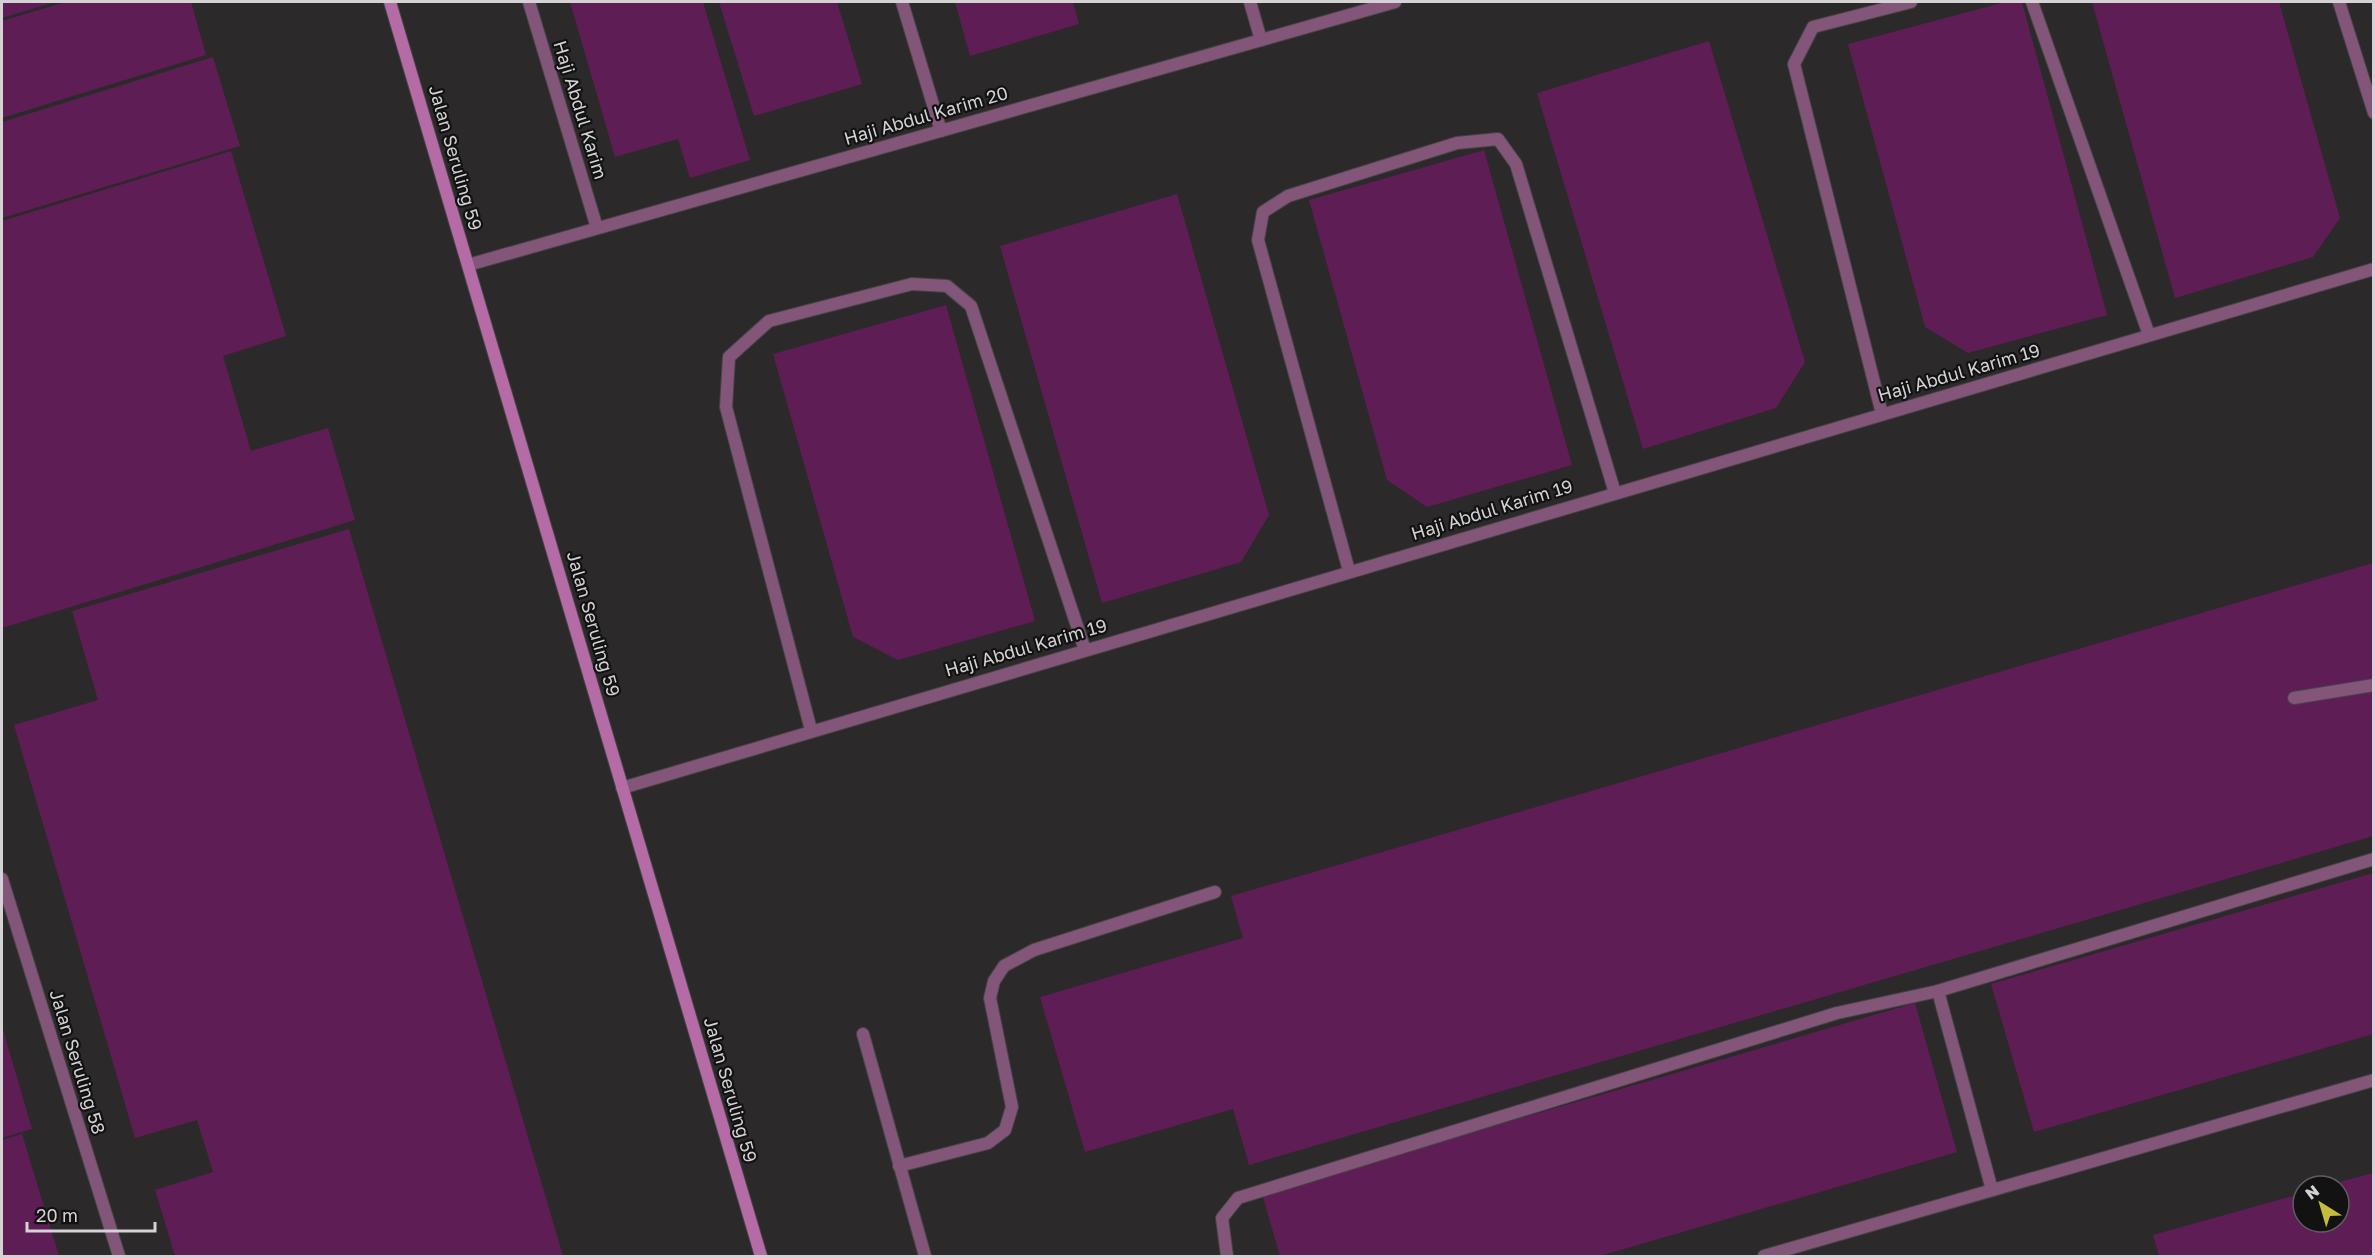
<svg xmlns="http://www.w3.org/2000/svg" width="2375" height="1258" viewBox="0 0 2375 1258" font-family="'Golos Text',sans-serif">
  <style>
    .building { fill: #5e1d54 }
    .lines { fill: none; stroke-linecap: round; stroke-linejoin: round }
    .service-casing { stroke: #474446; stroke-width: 14 }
    .minor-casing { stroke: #474446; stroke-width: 14 }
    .secondary-casing { stroke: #474446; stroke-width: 14 }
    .service { stroke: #835579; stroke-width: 12 }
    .minor { stroke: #835579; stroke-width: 12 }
    .secondary { stroke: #b56ba6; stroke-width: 12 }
    .labels { text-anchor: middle; stroke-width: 4.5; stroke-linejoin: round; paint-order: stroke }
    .street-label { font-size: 18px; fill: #d4d2d4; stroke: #131213 }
  </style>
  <rect width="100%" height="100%" fill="#2c292b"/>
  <g class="building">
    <polygon points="2,2 55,2 2,18"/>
    <polygon points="65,2 191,2 206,55 2,118 2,21"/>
    <polygon points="570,2 703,2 750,160 690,178 678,139 615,157"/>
    <polygon points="719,2 837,2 862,84 754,116"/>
    <polygon points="955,2 1073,2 1079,24 970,56"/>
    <polygon points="2005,2 2022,2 2107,315 1968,353 1925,327 1848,44"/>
    <polygon points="2092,2 2279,2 2340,218 2313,257 2175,298"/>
    <polygon points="1709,41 1805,362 1776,408 1643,449 1537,93"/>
    <polygon points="213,57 240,146 2,218 2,122"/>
    <polygon points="1484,150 1572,465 1427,507 1387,480 1309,200"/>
    <polygon points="231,151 286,336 223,356 251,451 328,428 355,520 2,628 2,221"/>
    <polygon points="1177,194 1269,515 1241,562 1102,603 1000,246"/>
    <polygon points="946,305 1035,621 898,660 853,637 773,354"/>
    <polygon points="349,529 457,896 563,1256 175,1256 155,1190 213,1172 197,1120 135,1138 14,725 98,700 72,611"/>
    <polygon points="2373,563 2373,836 1249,1165 1233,1109 1085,1152 1040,997 1243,938 1231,896"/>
    <polygon points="2373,873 2373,1034 2034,1132 1991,984"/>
    <polygon points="1915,1003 1957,1152 1600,1256 1280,1256 1262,1194"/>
    <polygon points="2,1026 32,1129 2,1138"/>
    <polygon points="22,1134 59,1256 2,1256 2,1140"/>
    <polygon points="2373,1173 2373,1256 2159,1256 2153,1235 2303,1193 2303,1222 2339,1222 2339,1186 2328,1185"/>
  </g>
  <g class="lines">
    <g class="service-casing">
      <g id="service">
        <polyline points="2032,2 2149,335"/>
        <polyline points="2339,2 2374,113"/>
        <polyline points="1882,414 1794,64 1813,27 1911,2"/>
        <polyline points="1349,571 1258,240 1263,212 1288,196 1457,143 1498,139 1516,164 1615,493"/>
        <polyline points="2294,698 2374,685"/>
        <polyline points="811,730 726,407 729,357 769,321 912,284 947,286 971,306 1085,650"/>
        <polyline points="1938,991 1992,1190"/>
        <polyline points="863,1034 925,1256"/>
        <polyline points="899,1166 988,1143 1005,1130 1012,1107 990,998 994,981 1004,966 1034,950 1215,892"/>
        <polyline points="1227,1256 1222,1218 1238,1198 1837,1013 1938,991 2374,859"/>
      </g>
    </g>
    <g class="minor-casing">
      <g id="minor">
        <polyline points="529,2 597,228"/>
        <polyline points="902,2 941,131"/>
        <polyline points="1250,2 1261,40"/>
        <polyline points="468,265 1395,2"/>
        <polyline points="622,788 2374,269"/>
        <polyline points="2,879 119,1256"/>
        <polyline points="1764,1256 2374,1080"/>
      </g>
    </g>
    <g class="secondary-casing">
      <polyline id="secondary" points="390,2 761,1256"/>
    </g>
    <use href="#service" class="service"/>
    <use href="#minor" class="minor"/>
    <use href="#secondary" class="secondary"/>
  </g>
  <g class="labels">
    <g class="street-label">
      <text transform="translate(580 110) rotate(73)" y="6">Haji Abdul Karim</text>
      <text transform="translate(926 116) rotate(-16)" y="6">Haji Abdul Karim 20</text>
      <text transform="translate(455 158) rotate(74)" y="6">Jalan Seruling 59</text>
      <text transform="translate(1959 373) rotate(-16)" y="6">Haji Abdul Karim 19</text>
      <text transform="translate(1492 510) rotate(-17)" y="6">Haji Abdul Karim 19</text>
      <text transform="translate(593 624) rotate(74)" y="6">Jalan Seruling 59</text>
      <text transform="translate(1026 648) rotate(-16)" y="6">Haji Abdul Karim 19</text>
      <text transform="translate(77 1062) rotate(73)" y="6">Jalan Seruling 58</text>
      <text transform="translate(730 1090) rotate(74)" y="6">Jalan Seruling 59</text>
    </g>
  </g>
  <rect width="2375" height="1258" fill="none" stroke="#d4d2d4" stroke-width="6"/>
  <g transform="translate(2321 1204) rotate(323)"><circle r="28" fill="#131213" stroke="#605f60" stroke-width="1.5"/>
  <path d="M0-4.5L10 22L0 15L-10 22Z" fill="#c5bc3d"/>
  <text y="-9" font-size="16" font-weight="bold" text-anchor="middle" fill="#d4d2d4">N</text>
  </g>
  <path d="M27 1222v9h128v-9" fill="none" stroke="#d4d2d4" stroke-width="3"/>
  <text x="36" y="1222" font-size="18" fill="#d4d2d4" stroke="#131213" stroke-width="4.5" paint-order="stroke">20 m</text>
</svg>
